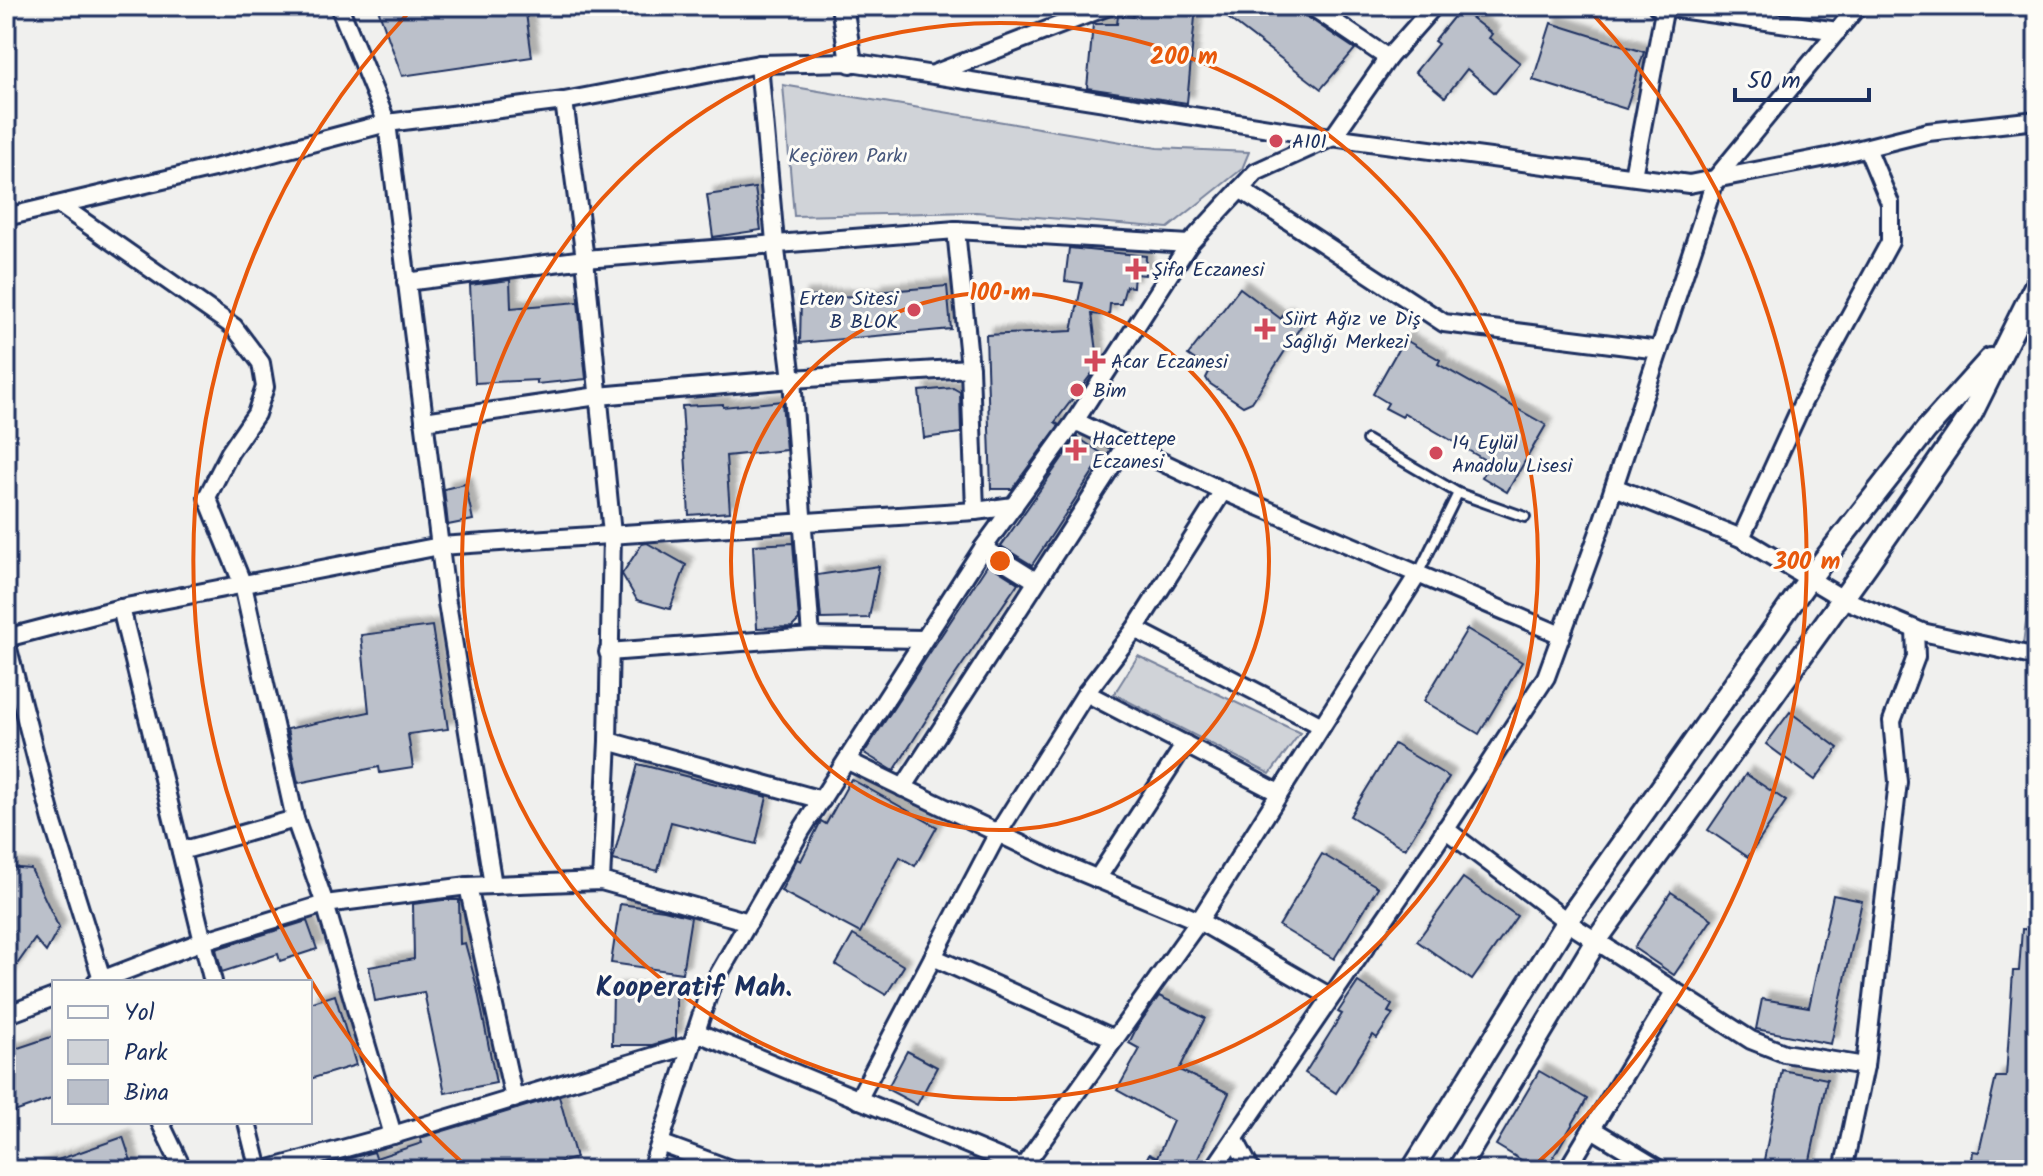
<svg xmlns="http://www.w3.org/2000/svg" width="2043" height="1176" viewBox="0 0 2043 1176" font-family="Kalam,sans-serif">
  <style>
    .green { fill: #d0d3d8; stroke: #76819b; stroke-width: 2 }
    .building { fill: #bbc0ca; stroke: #1b2f5e; stroke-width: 2; filter: url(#shadow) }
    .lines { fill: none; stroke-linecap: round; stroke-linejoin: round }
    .service-casing { stroke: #1b2f5e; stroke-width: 14 }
    .minor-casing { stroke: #1b2f5e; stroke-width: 22 }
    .tertiary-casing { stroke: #1b2f5e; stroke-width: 26 }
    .service { stroke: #fdfcf7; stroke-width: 8 }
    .minor { stroke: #fdfcf7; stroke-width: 16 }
    .tertiary { stroke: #fdfcf7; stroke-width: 20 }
    .ring { fill: none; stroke: #e8590c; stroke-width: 4 }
    .poi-dot { fill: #d1495b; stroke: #fdfcf7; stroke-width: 3 }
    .labels { text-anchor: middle; stroke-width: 6; stroke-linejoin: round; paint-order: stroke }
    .poi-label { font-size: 20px; fill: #1b2f5e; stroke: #fdfcf7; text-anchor: start }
    .park-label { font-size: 20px; fill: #48587c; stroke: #fdfcf7 }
    .district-label { font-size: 28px; font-weight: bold; fill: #1b2f5e; stroke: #fdfcf7 }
    .centre { fill: #e8590c; stroke: #fdfcf7; stroke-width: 4 }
    .ring-label { font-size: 24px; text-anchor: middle; font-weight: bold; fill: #e8590c; stroke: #fdfcf7; stroke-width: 6; stroke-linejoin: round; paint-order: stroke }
  </style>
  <defs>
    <filter id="shadow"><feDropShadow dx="7" dy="-7" stdDeviation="2" flood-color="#0004"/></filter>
  </defs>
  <rect width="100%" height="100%" fill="#f0f0ee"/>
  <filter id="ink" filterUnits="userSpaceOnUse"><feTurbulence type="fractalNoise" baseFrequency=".0125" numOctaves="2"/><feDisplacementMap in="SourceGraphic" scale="16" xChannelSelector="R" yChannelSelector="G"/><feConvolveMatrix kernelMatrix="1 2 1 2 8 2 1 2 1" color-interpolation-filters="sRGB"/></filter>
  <g filter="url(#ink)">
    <g class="green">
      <polygon points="783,85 1157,148 1249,152 1242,169 1168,228 976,212 794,216"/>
      <polygon points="2037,538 2037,646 2023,644"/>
      <polygon points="1138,656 1300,733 1270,774 1114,694"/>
    </g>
    <g class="building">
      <polygon points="377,6 525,6 532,57 402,76"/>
      <polygon points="1165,6 1196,6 1187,103 1087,88 1093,24 1117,24 1118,16 1133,17 1134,9 1165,12"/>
      <polygon points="1235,6 1291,6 1355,49 1321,89 1228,18"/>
      <polygon points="1460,9 1492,34 1489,38 1520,63 1495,93 1467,69 1445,97 1415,72 1438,44 1434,41"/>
      <polygon points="1551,23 1644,52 1626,109 1533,80"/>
      <polygon points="755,188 761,230 713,237 707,195"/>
      <polygon points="1069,248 1146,256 1145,275 1134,274 1133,287 1126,286 1121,304 1110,304 1109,316 1092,314 1098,359 1096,368 1055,422 1059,425 1012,489 991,489 986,335 1072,331 1082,283 1065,281"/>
      <polygon points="510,280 511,308 578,302 586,379 537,384 537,380 475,383 470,285"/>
      <polygon points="947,286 951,329 800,343 801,297 877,296 876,292"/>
      <polygon points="1240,288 1281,319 1284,313 1301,326 1252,402 1243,406 1209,383 1206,378 1210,370 1188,355"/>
      <polygon points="1404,339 1440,360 1438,364 1546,425 1507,492 1482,477 1490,463 1404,413 1402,417 1385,408 1388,403 1373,394"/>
      <polygon points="953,388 960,392 961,433 924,438 919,391"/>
      <polygon points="782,401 786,450 726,456 730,512 689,515 682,406 723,404 723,407"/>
      <polygon points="1077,437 1104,455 1032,565 1001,546"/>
      <polygon points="465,484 473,520 448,525 444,489"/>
      <polygon points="647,543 686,565 670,609 637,600 622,574 642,544"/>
      <polygon points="793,543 799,620 792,627 757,628 753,545"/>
      <polygon points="988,564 1018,583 947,687 894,771 864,753"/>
      <polygon points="879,566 869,618 821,619 817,575"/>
      <polygon points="432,626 448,729 408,734 413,768 380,773 379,767 298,783 287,729 369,712 361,635"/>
      <polygon points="1467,629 1522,662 1479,734 1424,701"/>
      <polygon points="1790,712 1838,748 1815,780 1766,744"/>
      <polygon points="1394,744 1449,777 1405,849 1350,816"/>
      <polygon points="638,764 767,797 756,844 671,822 658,871 613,860"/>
      <polygon points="1746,774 1786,801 1748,857 1708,830"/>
      <polygon points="851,779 937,827 915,866 900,857 860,933 781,891 797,859 801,861 821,821 826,824"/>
      <polygon points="1322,854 1378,887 1334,959 1279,926"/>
      <polygon points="6,867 31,869 59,928 46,952 35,939 6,980"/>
      <polygon points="1463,878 1517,916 1472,980 1417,941"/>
      <polygon points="1671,892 1712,919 1674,975 1634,948"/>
      <polygon points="1833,895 1862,901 1831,1044 1756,1029 1762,999 1809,1007"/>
      <polygon points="443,900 459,900 460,944 465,943 477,987 496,1083 445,1093 424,992 375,1001 369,967 414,959 413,904"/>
      <polygon points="620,904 664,910 691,917 682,973 611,963"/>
      <polygon points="307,921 317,949 280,961 278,954 222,972 216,949"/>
      <polygon points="2022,929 2037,930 2037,1170 1971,1170 1973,1151 1979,1152 1996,1077 2006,1077 2013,971 2019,971"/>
      <polygon points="853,935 904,966 886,995 836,965"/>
      <polygon points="1358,982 1392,1005 1388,1012 1393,1014 1377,1038 1373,1035 1336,1093 1305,1073 1342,1014 1338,1012"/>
      <polygon points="613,990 676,990 676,1038 652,1045 612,1045"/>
      <polygon points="335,995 356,1065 310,1079 310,1003"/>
      <polygon points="1159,996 1205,1018 1179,1070 1229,1093 1194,1167 1183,1162 1180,1169 1182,1170 1141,1170 1149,1154 1157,1158 1173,1121 1117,1090 1140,1049 1129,1043 1137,1027"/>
      <polygon points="54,1036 54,1098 6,1115 6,1052"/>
      <polygon points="907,1051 937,1067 917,1105 887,1089"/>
      <polygon points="1782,1070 1827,1079 1808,1170 1762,1170"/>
      <polygon points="1539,1071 1587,1099 1546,1170 1538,1170 1496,1145"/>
      <polygon points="559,1096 576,1158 533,1170 321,1170 320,1166 374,1152 376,1158 422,1143 420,1138"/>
      <polygon points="123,1137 134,1170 35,1170 35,1168"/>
    </g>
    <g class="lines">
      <g class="service-casing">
        <g id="service">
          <polyline points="1367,440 1458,493"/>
          <polyline points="1418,574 1458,493 1525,517"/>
        </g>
      </g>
      <g class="minor-casing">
        <g id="minor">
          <polyline points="339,6 387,123 447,603 493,885"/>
          <polyline points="1311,6 1388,58"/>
          <polyline points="1657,6 1838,31"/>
          <polyline points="759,64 775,242 792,379 811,637"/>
          <polyline points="936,73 1109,6"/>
          <polyline points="564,101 585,259 612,534 608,741 601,881"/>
          <polyline points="1633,176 1665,6"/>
          <polyline points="1240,189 1444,323 1659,350"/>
          <polyline points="60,205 234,327 261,363 265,387 256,414 230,452 207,497 243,585 295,819 325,904 393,1135"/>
          <polyline points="6,217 239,162 387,123 564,101 759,64 851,62 1301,133 1689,184 1832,156 1928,132 2037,120"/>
          <polyline points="956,230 970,368 975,511"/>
          <polyline points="406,282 585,259 956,230 1189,244"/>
          <polyline points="424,421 598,396 792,379 970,368"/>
          <polyline points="1075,421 1223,491 1561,635"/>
          <polyline points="1614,487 1741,538 1843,599 1922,632 2037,657"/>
          <polyline points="1741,538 1803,402 1890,242 1890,203 1867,148"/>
          <polyline points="983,548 1036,581"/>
          <polyline points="121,608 213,982"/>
          <polyline points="1135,629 1322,726"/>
          <polyline points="6,638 121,608 440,546 975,511 1014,506"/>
          <polyline points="6,641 52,820 103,982"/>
          <polyline points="608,652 811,637 923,639"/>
          <polyline points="1086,693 1279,793"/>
          <polyline points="608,741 822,800"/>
          <polyline points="848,761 1062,864 1199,921 1329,996"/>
          <polyline points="903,788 1126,444"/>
          <polyline points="1445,829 1573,926 1751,1040 1784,1053 1865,1066"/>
          <polyline points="181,851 295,819"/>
          <polyline points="1097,879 1185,744"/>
          <polyline points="468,886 514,1099"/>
          <polyline points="933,957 1115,1039"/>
          <polyline points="96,982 203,941 325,904 468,886 601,881 749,922"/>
          <polyline points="6,1015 54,997"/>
          <polyline points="696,1032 1029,1170"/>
          <polyline points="858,1100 998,833 1086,693 1135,629 1223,491"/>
          <polyline points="160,1122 183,1170"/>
          <polyline points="247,1122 259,1170"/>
          <polyline points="1592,1129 1660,1170"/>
          <polyline points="1235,1140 1251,1170"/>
          <polyline points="660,1143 733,1170"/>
          <polyline points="266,1170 393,1135 691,1045"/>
          <polyline points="651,1170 710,989 801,831 983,548 1075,421 1189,244 1256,172 1333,137 1388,58 1434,6"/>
          <polyline points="1021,1170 1199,921 1418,574"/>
          <polyline points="1213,1170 1436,844 1546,677 1600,529 1716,178 1858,6"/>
          <polyline points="1567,1170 1674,992"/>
          <polyline points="1843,1170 1865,1066 1898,782 1892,721 1916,657 1915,629"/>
        </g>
      </g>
      <g class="tertiary-casing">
        <g id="tertiary">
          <polyline points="842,6 851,62"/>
          <polyline points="1412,1170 1567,921 1806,583 1926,430 1990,359"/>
          <polyline points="1458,1170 1596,941 1867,565 1972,413 2037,282"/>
        </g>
      </g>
      <use href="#service" class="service"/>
      <use href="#minor" class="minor"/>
      <use href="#tertiary" class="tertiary"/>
    </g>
  </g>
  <g class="ring">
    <circle cx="1000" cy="561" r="269"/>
    <circle cx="1000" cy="561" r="538"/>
    <path d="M465 1165A807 807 0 0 1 410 11M1590 11A807 807 0 0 1 1535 1165"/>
  </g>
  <g class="poi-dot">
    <circle cx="1276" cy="141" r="8"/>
    <path d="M1132 257h8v8h8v8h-8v8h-8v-8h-8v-8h8z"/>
    <circle cx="914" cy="310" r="8"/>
    <path d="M1261 317h8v8h8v8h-8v8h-8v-8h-8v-8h8z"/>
    <path d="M1091 349h8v8h8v8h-8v8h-8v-8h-8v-8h8z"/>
    <circle cx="1077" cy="390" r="8"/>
    <path d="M1072 438h8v8h8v8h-8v8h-8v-8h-8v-8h8z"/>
    <circle cx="1436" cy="453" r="8"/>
  </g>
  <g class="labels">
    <g class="poi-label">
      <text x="1292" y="148">A101</text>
      <text x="1152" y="276">Şifa Eczanesi</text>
      <text x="898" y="305" text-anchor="end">Erten Sitesi<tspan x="898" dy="23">B BLOK</tspan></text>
      <text x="1283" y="325">Siirt Ağız ve Diş<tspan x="1283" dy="23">Sağlığı Merkezi</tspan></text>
      <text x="1111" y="368">Acar Eczanesi</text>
      <text x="1093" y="397">Bim</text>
      <text x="1092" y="445">Hacettepe<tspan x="1092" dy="23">Eczanesi</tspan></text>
      <text x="1452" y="449">14 Eylül<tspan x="1452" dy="23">Anadolu Lisesi</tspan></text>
    </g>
    <g class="park-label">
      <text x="848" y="162">Keçiören Parkı</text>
    </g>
    <g class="district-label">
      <text x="694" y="996">Kooperatif Mah.</text>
    </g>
  </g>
  <circle cx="1000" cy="561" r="12" class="centre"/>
  <g class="ring-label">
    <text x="1184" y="64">200 m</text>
    <text x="1000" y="300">100 m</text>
    <text x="1807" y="569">300 m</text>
  </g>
  <rect width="2043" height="1176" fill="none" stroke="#fdfcf7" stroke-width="32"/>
  <rect x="16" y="16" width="2011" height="1144" fill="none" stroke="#1b2f5e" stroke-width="3" filter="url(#ink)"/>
  <rect x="52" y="980" width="260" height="144" fill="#fdfcf7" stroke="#a3aaba" stroke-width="2"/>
  <rect x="68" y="1006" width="40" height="12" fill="#fdfcf7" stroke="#a3aaba" stroke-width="2"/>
  <text x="124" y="1020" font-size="24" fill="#1b2f5e">Yol</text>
  <rect x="68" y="1040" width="40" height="24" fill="#d0d3d8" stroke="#a3aaba" stroke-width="2"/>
  <text x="124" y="1060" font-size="24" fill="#1b2f5e">Park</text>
  <rect x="68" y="1080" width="40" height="24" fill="#bbc0ca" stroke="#a3aaba" stroke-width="2"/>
  <text x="124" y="1100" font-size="24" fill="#1b2f5e">Bina</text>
  <path d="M1735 88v12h134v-12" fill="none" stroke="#1b2f5e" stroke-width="4"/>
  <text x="1747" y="88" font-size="24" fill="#1b2f5e" stroke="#fdfcf7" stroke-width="6" paint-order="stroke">50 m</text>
</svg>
